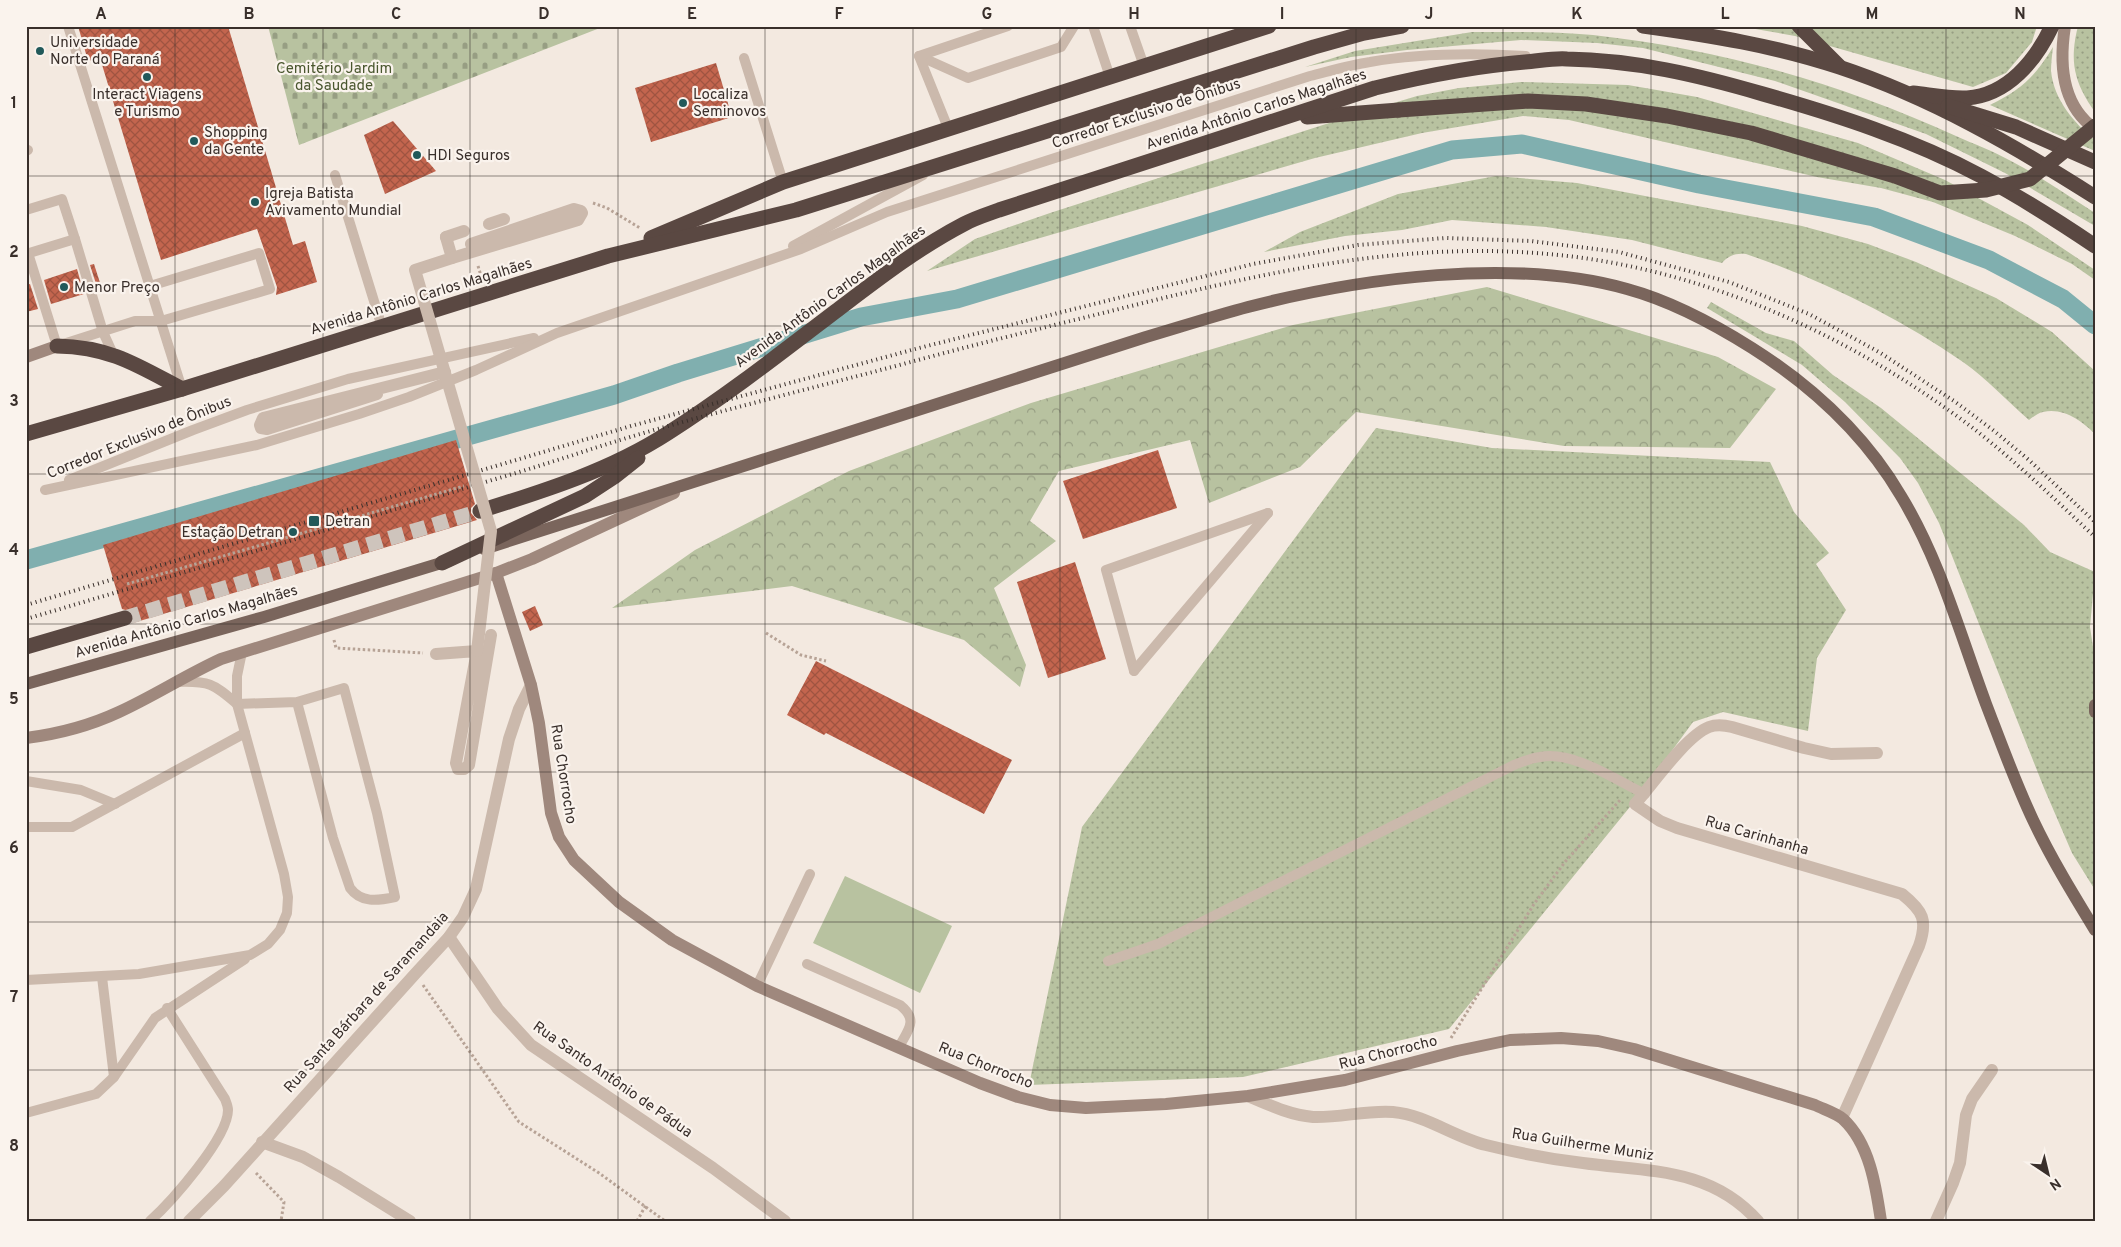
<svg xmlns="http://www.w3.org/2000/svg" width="2121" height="1247" viewBox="0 0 2121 1247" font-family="Overpass,sans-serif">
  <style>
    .grass { fill: url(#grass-dots) }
    .forest { fill: url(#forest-crowns) }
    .cemetery { fill: url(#cemetery-stones) }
    .park { fill: #b8c2a0 }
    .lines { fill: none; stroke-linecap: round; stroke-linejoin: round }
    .canal { stroke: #80afaf; stroke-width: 19 }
    .building { fill: url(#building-cross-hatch) }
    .highway-tunnel { stroke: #cec4bc; stroke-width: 15; stroke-dasharray: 15 8; stroke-linecap: butt }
    .path { stroke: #b7a396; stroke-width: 3; stroke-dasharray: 2.5 2.5; stroke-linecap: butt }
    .lane { stroke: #cbb9ac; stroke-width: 10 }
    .street { stroke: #cbb9ac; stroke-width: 12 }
    .secondary { stroke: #9f887d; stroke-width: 12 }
    .primary { stroke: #7a655c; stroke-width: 12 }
    .highway { stroke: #5a4842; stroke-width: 15 }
    .rail { stroke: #392f2b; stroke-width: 4; stroke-dasharray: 1 4; stroke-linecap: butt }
    .street-bridge { stroke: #cbb9ac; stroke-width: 12 }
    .highway-bridge { stroke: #5a4842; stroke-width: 15 }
    .grid { fill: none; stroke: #392f2b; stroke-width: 1; stroke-opacity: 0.55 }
    .poi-dot { fill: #21595a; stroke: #faf3ed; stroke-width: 2 }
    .labels { text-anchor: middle; stroke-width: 4.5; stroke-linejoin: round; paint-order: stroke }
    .poi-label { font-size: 15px; fill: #392f2b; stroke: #faf3ed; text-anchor: start }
    .park-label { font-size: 15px; fill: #4a572f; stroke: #faf3ed }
    .street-label { font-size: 15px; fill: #392f2b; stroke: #faf3ed }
    .neatline { fill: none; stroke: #392f2b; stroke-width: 2 }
    .grid-label { font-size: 16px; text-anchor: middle; font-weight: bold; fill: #392f2b }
  </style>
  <defs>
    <pattern id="grass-dots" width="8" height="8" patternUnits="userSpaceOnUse" patternTransform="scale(1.25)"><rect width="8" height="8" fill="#b8c2a0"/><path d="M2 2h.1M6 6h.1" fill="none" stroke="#979e83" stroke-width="1.8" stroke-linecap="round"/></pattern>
    <pattern id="forest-crowns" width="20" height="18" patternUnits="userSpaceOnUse" patternTransform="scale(1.25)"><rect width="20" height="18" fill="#b8c2a0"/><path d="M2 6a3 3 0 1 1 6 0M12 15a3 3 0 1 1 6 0" fill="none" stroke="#979e83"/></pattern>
    <pattern id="cemetery-stones" width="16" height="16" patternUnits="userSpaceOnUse" patternTransform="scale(1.25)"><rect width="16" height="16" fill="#b8c2a0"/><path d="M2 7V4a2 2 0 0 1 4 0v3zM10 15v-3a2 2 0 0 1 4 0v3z" fill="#979e83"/></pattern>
    <pattern id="building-cross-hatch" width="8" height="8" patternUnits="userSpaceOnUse" patternTransform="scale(1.25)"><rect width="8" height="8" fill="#c3654e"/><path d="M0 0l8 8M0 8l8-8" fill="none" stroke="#9f5441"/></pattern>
  </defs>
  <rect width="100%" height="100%" fill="#f3e9e0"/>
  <g class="grass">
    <polygon points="1738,26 2037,26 2032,42 2006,73 1973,87 1795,36"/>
    <path d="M2078,26H2095V112C2074,83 2069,61 2078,26Z"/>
    <path d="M1472,32C1512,32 1553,31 1593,35C1720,49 1839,83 1956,136C1974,144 1993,151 2011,161C2040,176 2067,195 2095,213V226L2005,173L1926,134L1775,81L1643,48L1597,43L1521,40L1407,50L1351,57L1305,67L1355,51Z"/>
    <path d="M2053,47C2052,55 2051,64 2051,71C2054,100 2074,123 2095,140V151L1990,105C2022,89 2034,78 2053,47Z"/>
    <polygon points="1521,82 1628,85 1697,97 1858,143 1945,180 2028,225 2095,270 2095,280 2072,264 2015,236 1933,202 1881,188 1817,177 1569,120 1523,116 1422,133 1315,158 927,271 975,239 1050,213 1357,114 1417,96 1459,88"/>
    <path d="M1496,176L1577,183L1802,226L1868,244L1916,262L1996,298L2052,332L2095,371V434C2082,421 2063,407 2043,412C2038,413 2033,417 2029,420C2007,401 1987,379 1963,362C1898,317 1822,280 1746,254C1736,253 1729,255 1722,263L1632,240L1546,227L1452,220L1402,230L1345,236L1264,252L1300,232L1398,194Z"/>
    <polygon points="1711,302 1766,333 1794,341 1833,375 1881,408 2024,525 2050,552 2095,572 2090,627 2095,660 2095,890 2072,853 2044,788 1939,523 1918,483 1900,458 1845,402 1802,365 1707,308"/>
    <polygon points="1376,428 1492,448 1770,462 1794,512 1829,553 1816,564 1846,610 1817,658 1808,731 1723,712 1693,722 1638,797 1449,1029 1243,1077 1029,1085 1082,827"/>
  </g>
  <polygon class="forest" points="1487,287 1718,357 1776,389 1730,448 1564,446 1356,412 1300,467 1209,503 1190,440 1059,471 1030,521 1056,541 994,588 1026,665 1020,687 964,640 792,586 612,608 695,550 849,471 1031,403 1293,325"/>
  <polygon class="cemetery" points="268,26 605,26 299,145"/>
  <polygon class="park" points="845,876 952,926 920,993 813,943"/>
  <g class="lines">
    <polyline class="canal" points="26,560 614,395 678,373 861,317 957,299 1452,150 1522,144 1699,184 1874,217 1989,260 2063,299 2095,325"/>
  </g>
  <g class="building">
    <polygon points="78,26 228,26 293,245 305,241 317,282 276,295 277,287 257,229 161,260 100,58 88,61"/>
    <polygon points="716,63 732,117 651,142 635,88"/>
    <polygon points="393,121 436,171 385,194 364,135"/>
    <polygon points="94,264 102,289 98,290 90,265"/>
    <polygon points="77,269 84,294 51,304 44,280"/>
    <polygon points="30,284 38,309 26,312 26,285"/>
    <polygon points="456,440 475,504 471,508 471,513 477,520 133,623 134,616 132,612 122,609 103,545"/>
    <polygon points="1158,450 1177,508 1083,539 1063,481"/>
    <polygon points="1075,562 1106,659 1048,678 1017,582"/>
    <polygon points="535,606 543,625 530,631 522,612"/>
    <polygon points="816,661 1012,760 984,814 826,733 824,735 787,715"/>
  </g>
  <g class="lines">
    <polyline class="highway-tunnel" points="125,618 480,511"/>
    <g class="path">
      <polyline points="593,203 607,208 640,228"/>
      <polyline points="478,266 482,279"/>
      <polyline points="127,584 464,486"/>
      <polyline points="766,633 801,655 826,661"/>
      <polyline points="334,640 336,648 423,653"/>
      <polyline points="423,985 519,1122 599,1173 665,1221"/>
      <polyline points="1451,1038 1534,904 1565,862 1621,799"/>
      <polyline points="256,1173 284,1202 281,1221"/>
      <polyline points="637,1221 646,1205"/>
    </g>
    <g class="lane">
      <polyline points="68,26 182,389"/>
      <polyline points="1093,26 1110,77"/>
      <polyline points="1130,26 1144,66"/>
      <polyline points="919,56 968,78 1061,47 1074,26"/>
      <polyline points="744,58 783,182"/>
      <polyline points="948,128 919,56 1008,26"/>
      <polyline points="26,151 28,150"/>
      <polyline points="335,175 382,327"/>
      <polyline points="26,210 62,199 75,239"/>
      <polyline points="793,246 923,175"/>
      <polyline points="28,253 57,346 135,321 161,321 270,289 259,253 150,286"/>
      <polyline points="26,254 75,239 103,332 113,354"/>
      <polyline points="69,480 193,430 247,410 348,379 534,338"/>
      <path d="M45,490L257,445L359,414L409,397L476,370L557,333L801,249L887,212L1310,76C1330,71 1350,65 1370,62C1421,53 1475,53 1526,56"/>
      <polyline points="1134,671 1106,570 1268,513"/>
      <polyline points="1134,671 1268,513"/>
      <path d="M177,682C209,681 213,683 237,704L297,702L344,688L377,813L395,897C377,901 361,903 350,888L333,838L297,702"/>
      <polyline points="26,781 81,790 115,804"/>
      <polyline points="26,827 72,827 245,733"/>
      <path d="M1108,961L1158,944L1514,765C1522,762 1531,758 1540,757C1572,750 1616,780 1645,794"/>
      <path d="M807,964L900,1005C919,1020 908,1030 899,1047"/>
      <polyline points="102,977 114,1077"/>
      <polyline points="26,980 139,974 250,955 268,944 280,930 287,913 288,897 284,874 237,704 237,676 242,652"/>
      <polyline points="757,986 810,874"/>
      <polyline points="26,1113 96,1094 114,1077 155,1018 245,959"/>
      <path d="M150,1221C171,1202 228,1138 228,1110C228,1106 226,1102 225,1099L167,1008"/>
    </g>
    <g class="street">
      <polyline points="489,224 504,219"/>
      <polyline points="446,237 464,231"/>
      <polyline points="377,394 267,429 261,428 260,425 263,418 445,372"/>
      <polyline points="436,654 477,651 456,763 458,769 464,769 469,765 491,635"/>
      <polyline points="449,937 498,1009 531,1045 713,1168 785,1221"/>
      <path d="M1248,1096C1269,1105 1290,1115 1313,1117C1340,1118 1366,1110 1393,1112C1426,1115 1454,1137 1486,1145C1518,1153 1550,1159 1583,1163C1648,1172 1710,1167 1758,1221"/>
      <path d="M1842,1118L1919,946C1928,920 1923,911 1902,894L1677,828L1660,821L1635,804C1653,784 1686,736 1709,727C1717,724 1724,725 1732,727L1804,748L1831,754L1877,753"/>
      <polyline points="262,1142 303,1157 339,1177 410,1221"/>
      <polyline points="189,1221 224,1186 415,974 449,937 463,917 476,889 509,739 519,709 531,685"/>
      <polyline points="1936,1221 1953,1183 1960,1163 1966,1115 1972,1099 1992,1070"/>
    </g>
    <g class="secondary">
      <path d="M2065,26C2059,64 2061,105 2095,129"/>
      <polyline points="26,357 57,346"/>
      <path d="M496,573L531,685L539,723L551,813L559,837L574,860L619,902L672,940L757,986L980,1083L1018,1097L1050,1105L1086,1108L1166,1104L1248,1096L1345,1080L1457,1051L1510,1040L1561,1038L1598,1041L1634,1049L1815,1105C1823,1109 1836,1113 1843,1119C1870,1144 1876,1187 1881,1221"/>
      <path d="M26,738C58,734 89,726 119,712C154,696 186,675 221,659L496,573L532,559L674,493"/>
    </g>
    <g class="primary">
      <path d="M484,549L1146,337C1180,327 1214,316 1248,307C1360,278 1514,257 1627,289C1671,301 1714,324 1752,348C1812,386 1865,435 1901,496C1940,560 1960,634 1986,704C2001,743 2015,782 2033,820C2051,858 2073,894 2095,930"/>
      <polyline points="26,684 264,617 451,560"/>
      <polyline points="2095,705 2095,712"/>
    </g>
    <g class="highway">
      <path d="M1643,26C1709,35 1776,46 1839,67C1930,97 2015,146 2095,197"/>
      <polyline points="1799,26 1839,66"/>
      <path d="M1913,93C1931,95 1950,99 1967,98C2008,95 2036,60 2052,26"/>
      <polyline points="1948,106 2016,127 2095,162"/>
      <polyline points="1307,117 1399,110"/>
      <polyline points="651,238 783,182 1269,26"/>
      <path d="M57,346C110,347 137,365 182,389"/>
      <polyline points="26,434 182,389 608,256 796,210 1314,47 1364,33 1402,26"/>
      <path d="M480,511C544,491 611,470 668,433C726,396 781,353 836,311C877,280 918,248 964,224C975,218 988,214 999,210L1375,88C1425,76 1474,66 1525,62C1539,61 1553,58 1567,59C1634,60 1698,75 1763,94C1837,115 1912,139 1981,176C2020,197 2058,221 2095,246"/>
      <polyline points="442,563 585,496 614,477 638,458"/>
      <polyline points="26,647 125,618"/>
    </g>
    <g class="rail">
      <polyline points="26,605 631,426 919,348 1253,264 1358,245 1445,238 1531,241 1619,252 1729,282 1809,314 1879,352 1954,401 1993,430 2029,460 2095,522"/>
      <path d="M26,619C182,573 337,527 492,480C538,467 584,451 630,437C725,409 822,386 918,360C992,340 1067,322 1143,303C1284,268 1421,239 1568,256C1703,272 1834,329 1944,407C1998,444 2047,492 2095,537"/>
    </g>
    <g class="street-bridge">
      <polyline points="446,237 452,258 415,270 491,531 477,651"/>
      <polyline points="452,258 578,220 582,213 581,211 574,209 471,244"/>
    </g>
    <polyline class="highway-bridge" points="1399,110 1528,101 1586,104 1667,116 1751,133 1895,176 1940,193 1986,190 2030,179 2095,126"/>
  </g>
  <path class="grid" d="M175,26V1221M323,26V1221M470,26V1221M618,26V1221M765,26V1221M913,26V1221M1060,26V1221M1208,26V1221M1356,26V1221M1503,26V1221M1651,26V1221M1798,26V1221M1946,26V1221M26,176H2095M26,326H2095M26,474H2095M26,624H2095M26,772H2095M26,922H2095M26,1070H2095"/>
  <g class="poi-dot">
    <circle cx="40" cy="51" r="5"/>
    <circle cx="147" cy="77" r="5"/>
    <circle cx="683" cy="103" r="5"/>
    <circle cx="194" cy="141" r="5"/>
    <circle cx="417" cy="155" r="5"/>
    <circle cx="255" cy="202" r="5"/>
    <circle cx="64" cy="287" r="5"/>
    <rect x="308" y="515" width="12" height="12" rx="2.5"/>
    <circle cx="293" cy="532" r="5"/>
  </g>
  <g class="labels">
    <g class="poi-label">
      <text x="50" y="47">Universidade<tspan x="50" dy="17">Norte do Paraná</tspan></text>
      <text x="147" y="99" text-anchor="middle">Interact Viagens<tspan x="147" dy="17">e Turismo</tspan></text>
      <text x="693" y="99">Localiza<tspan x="693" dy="17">Seminovos</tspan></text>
      <text x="204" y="137">Shopping<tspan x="204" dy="17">da Gente</tspan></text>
      <text x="427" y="160">HDI Seguros</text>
      <text x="265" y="198">Igreja Batista<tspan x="265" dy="17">Avivamento Mundial</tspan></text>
      <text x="74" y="292">Menor Preço</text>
      <text x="325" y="526">Detran</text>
      <text x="283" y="537" text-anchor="end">Estação Detran</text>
    </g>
    <g class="park-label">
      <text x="334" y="73">Cemitério Jardim<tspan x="334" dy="17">da Saudade</tspan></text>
    </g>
    <g class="street-label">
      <text transform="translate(1256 109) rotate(-18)" y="5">Avenida Antônio Carlos Magalhães</text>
      <text transform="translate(1146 113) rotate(-18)" y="5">Corredor Exclusivo de Ônibus</text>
      <text transform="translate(421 296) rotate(-17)" y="5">Avenida Antônio Carlos Magalhães</text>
      <text transform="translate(830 296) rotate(-36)" y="5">Avenida Antônio Carlos Magalhães</text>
      <text transform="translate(139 437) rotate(-22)" y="5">Corredor Exclusivo de Ônibus</text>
      <text transform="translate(186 621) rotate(-16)" y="5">Avenida Antônio Carlos Magalhães</text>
      <text transform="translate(564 774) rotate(81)" y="5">Rua Chorrocho</text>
      <text transform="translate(1757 835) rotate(16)" y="5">Rua Carinhanha</text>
      <text transform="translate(366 1002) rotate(-48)" y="5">Rua Santa Bárbara de Saramandaia</text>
      <text transform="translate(1388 1052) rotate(-14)" y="5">Rua Chorrocho</text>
      <text transform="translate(986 1065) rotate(22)" y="5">Rua Chorrocho</text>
      <text transform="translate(613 1079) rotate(35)" y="5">Rua Santo Antônio de Pádua</text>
      <text transform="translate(1583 1144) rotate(9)" y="5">Rua Guilherme Muniz</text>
    </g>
  </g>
  <rect width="2121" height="1247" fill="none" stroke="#faf3ed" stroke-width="55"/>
  <g transform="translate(2048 1174) rotate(145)" stroke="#faf3ed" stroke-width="4" paint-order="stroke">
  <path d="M0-4L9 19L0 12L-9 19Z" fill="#392f2b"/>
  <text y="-8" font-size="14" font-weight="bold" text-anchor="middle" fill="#392f2b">N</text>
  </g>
  <rect x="28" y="28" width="2066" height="1192" class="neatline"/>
  <g class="grid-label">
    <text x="101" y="19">A</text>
    <text x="249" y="19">B</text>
    <text x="396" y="19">C</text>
    <text x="544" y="19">D</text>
    <text x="692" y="19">E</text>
    <text x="839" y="19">F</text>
    <text x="987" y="19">G</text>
    <text x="1134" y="19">H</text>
    <text x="1282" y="19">I</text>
    <text x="1429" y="19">J</text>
    <text x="1577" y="19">K</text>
    <text x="1725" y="19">L</text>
    <text x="1872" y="19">M</text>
    <text x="2020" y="19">N</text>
    <text x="14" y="108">1</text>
    <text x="14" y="257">2</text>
    <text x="14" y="406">3</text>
    <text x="14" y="555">4</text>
    <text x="14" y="704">5</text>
    <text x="14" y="853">6</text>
    <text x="14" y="1002">7</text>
    <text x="14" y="1151">8</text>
  </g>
</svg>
